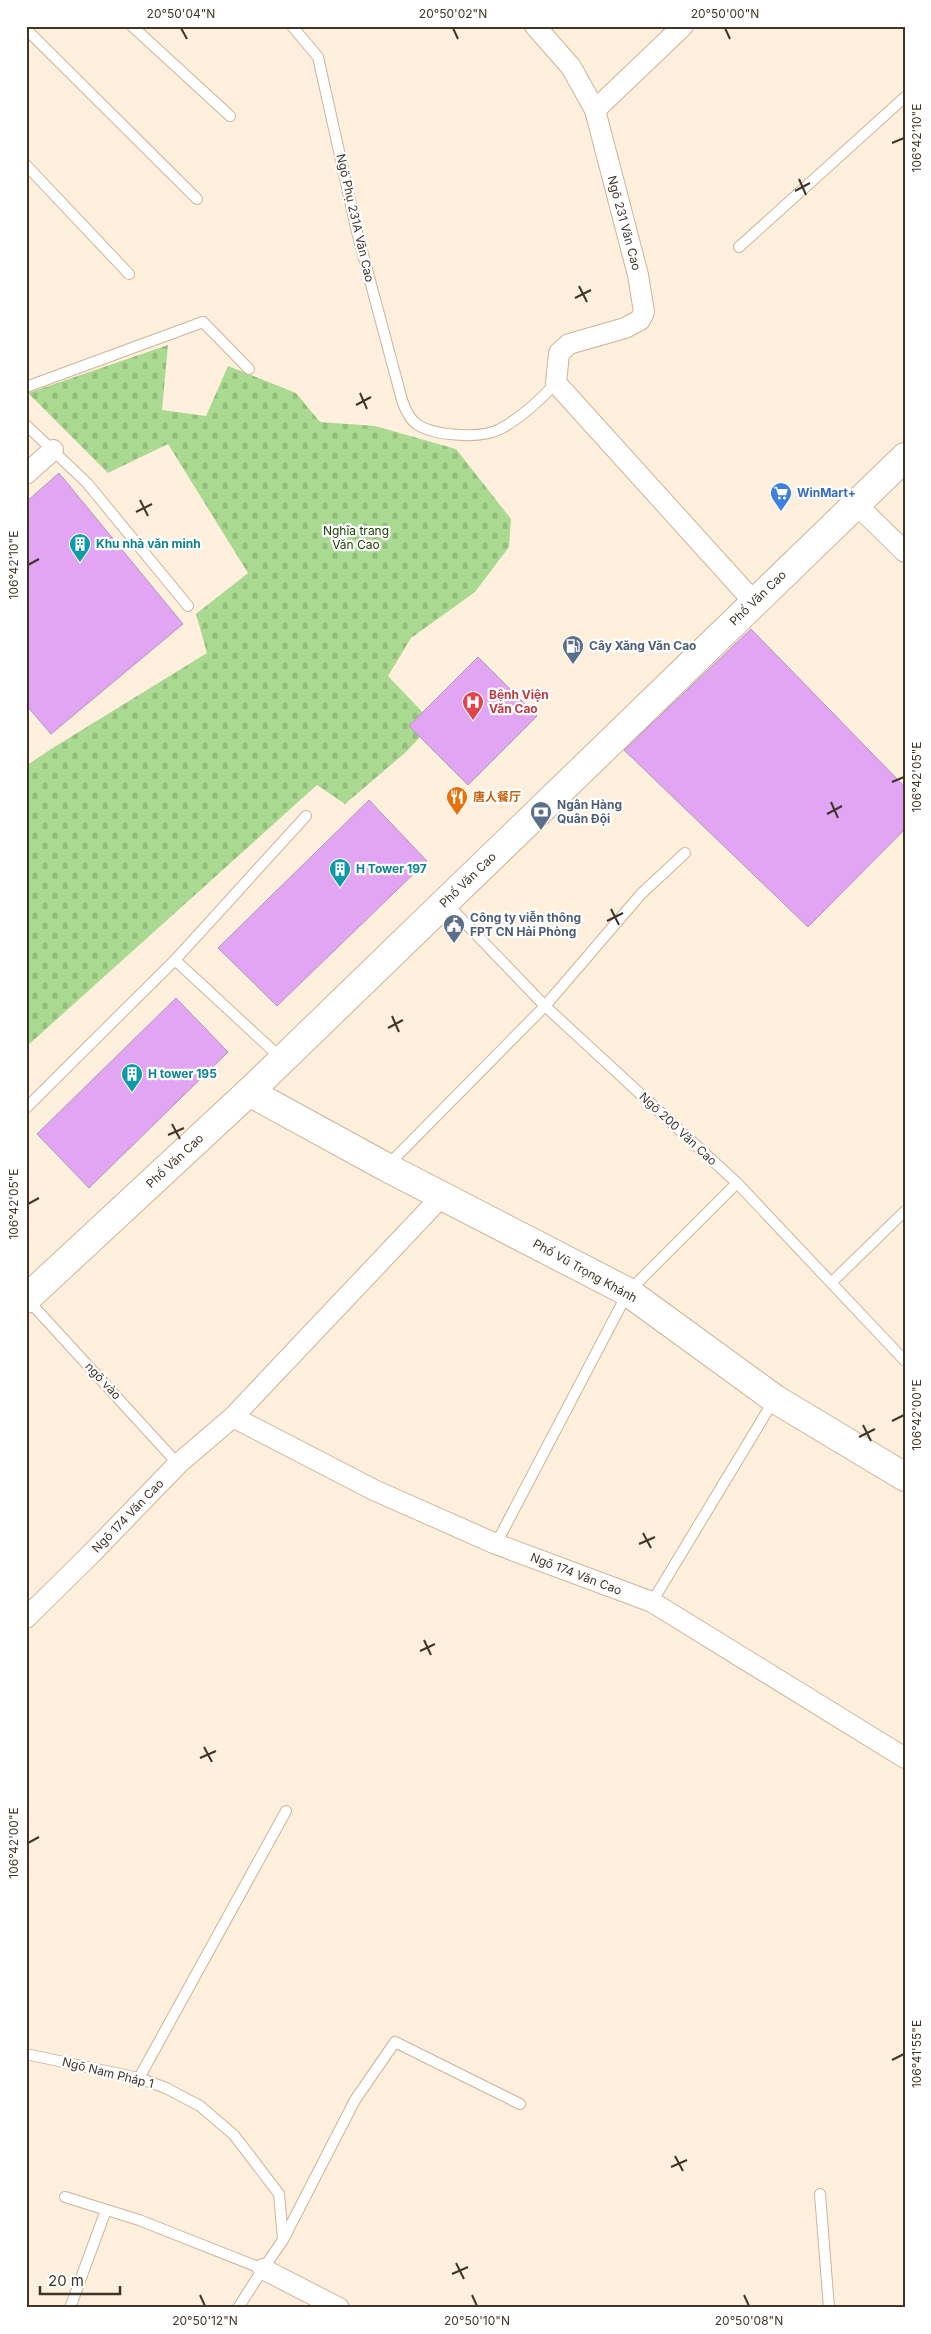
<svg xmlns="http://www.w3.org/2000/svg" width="931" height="2334" viewBox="0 0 931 2334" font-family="Inter,'Noto Sans SC',sans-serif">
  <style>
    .cemetery { fill: url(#cemetery-stones) }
    .building { fill: #e2a5f4; stroke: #b19ab7 }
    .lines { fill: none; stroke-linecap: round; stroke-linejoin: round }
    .lane-casing { stroke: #cdb498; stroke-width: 12 }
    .street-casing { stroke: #cdb498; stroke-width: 22 }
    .secondary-casing { stroke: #cdb498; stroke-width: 30 }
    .lane { stroke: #fff; stroke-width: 10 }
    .street { stroke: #fff; stroke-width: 20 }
    .secondary { stroke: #fff; stroke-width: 28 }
    .ticks { fill: none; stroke: #3f3529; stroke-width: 2 }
    .labels { text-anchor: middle; stroke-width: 4.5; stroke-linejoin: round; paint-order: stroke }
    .street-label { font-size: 12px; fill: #3f3529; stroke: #fff }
    .shop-label { font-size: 12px; font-weight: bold; fill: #366cbe; stroke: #fff; text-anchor: start }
    .park-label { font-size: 12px; fill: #1e4104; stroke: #fff }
    .culture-label { font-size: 12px; font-weight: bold; fill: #0d838f; stroke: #fff; text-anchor: start }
    .service-label { font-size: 12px; font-weight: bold; fill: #4e5e75; stroke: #fff; text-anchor: start }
    .health-label { font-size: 12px; font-weight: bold; fill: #be3a42; stroke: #fff; text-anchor: start }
    .food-label { font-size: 12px; font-weight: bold; fill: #c56008; stroke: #fff; text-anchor: start }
    .neatline { fill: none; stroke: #3f3529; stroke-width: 2 }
    .ticks-label { font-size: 12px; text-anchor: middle; fill: #3f3529 }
  </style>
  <defs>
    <pattern id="cemetery-stones" width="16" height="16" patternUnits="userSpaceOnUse" patternTransform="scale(1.25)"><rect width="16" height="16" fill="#aada91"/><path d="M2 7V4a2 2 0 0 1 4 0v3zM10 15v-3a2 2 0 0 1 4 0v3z" fill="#93bc7d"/></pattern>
  </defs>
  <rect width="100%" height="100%" fill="#ffefdd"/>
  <polygon class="cemetery" points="168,345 162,410 206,416 228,366 296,393 320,422 375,426 456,449 511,519 509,547 475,592 411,638 388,676 433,723 406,752 345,804 317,785 26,1047 26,766 51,749 207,653 196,614 248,573 168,444 108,473 28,393"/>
  <g class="building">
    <polygon points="59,473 183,624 51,734 26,705 26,502"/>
    <polygon points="751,629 905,787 905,829 808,927 624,750"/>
    <polygon points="478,657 537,716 468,785 409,726"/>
    <polygon points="369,800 427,861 277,1006 218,948"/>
    <polygon points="176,998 228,1052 89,1188 37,1134"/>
  </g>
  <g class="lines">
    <g class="lane-casing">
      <g id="lane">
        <polyline points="132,26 230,116"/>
        <path d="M292,26L318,57L357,232L402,400C405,409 410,420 418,425C436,436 482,439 500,429C521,418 540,400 556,383"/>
        <polyline points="26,29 197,199"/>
        <polyline points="26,165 129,274"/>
        <polyline points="739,247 905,97"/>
        <polyline points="26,387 203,322 249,369"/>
        <polyline points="26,425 87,483 188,606"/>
        <polyline points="446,903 545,1006 737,1183 905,1361"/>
        <polyline points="175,960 306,816"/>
        <polyline points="26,1108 175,960 282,1059"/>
        <polyline points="387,1166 545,1006 641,894 685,853"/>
        <polyline points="832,1282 905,1211"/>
        <polyline points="28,1300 178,1464"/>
        <polyline points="496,1544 628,1292 737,1183"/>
        <polyline points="652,1602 774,1400"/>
        <polyline points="26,2054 139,2078 166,2088 200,2106 234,2135 279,2194 283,2239"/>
        <polyline points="139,2078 286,1811"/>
        <polyline points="820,2194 829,2308"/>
        <polyline points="65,2197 139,2220 263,2269 283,2240 355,2100 395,2042 520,2104"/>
        <polyline points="70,2308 106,2210"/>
        <polyline points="238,2308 263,2269"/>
      </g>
    </g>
    <g class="street-casing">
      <g id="street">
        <polyline points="535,26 571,67 595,110 638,275 644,312 640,320 625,328 569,344 559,353 556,383 754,602"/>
        <polyline points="595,110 683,26"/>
        <polyline points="26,474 53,450"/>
        <polyline points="856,504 905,552"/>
        <polyline points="233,1417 374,1490 496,1544 652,1602 905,1758"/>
        <polyline points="26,1618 90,1555 178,1464 233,1417 443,1195"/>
        <polyline points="263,2269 339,2308"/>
      </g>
    </g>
    <g class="secondary-casing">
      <g id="secondary">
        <polyline points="249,1092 386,1167 628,1292 775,1399 905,1477"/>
        <polyline points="26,1299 249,1092 905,457"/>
      </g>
    </g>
    <use href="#lane" class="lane"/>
    <use href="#street" class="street"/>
    <use href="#secondary" class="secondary"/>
  </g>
  <path class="ticks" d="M181,28L187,39M453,28L458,39M725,28L730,39M892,143L904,138M799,179L806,195M795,191L810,183M579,286L587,302M575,298L591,290M360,393L367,409M356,405L371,397M140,500L148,516M136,512L152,504M28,565L39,559M892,782L904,777M831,802L838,818M827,814L842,806M611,909L619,925M607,921L623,913M392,1016L399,1032M388,1028L403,1020M172,1124L180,1139M168,1135L184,1128M28,1204L39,1198M892,1421L904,1415M863,1425L871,1441M859,1437L875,1429M643,1533L651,1548M639,1544L655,1537M424,1640L431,1655M420,1651L435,1644M204,1747L212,1762M200,1758L216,1751M28,1843L39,1837M892,2060L904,2054M675,2156L683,2171M671,2167L687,2160M456,2263L464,2279M452,2274L468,2267M200,2295L205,2306M472,2295L477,2306M744,2295L749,2306"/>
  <defs>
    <g id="supermarket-pin" transform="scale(1.125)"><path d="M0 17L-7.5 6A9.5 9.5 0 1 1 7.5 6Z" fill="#3f7fe0" stroke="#fff"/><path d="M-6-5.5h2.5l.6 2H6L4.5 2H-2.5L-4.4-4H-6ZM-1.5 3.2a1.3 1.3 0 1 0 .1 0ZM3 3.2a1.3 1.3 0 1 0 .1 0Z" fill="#fff"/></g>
    <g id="building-pin" transform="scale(1.125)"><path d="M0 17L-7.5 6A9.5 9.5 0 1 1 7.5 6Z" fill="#0f9aa8" stroke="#fff"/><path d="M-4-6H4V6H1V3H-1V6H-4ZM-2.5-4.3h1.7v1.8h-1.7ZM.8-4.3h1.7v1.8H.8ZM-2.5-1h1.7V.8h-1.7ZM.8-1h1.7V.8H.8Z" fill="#fff"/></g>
    <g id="fuel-pin" transform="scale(1.125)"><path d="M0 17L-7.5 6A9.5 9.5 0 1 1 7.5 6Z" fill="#5c6f8a" stroke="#fff"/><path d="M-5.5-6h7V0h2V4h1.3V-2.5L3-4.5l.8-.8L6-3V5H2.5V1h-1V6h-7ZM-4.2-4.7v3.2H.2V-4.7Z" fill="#fff"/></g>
    <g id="hospital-pin" transform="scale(1.125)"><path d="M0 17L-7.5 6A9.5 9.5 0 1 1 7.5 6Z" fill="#e0444e" stroke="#fff"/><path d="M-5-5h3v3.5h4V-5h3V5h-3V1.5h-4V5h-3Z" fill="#fff"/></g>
    <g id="restaurant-pin" transform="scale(1.125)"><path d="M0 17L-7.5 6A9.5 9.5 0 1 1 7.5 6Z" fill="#e8710a" stroke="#fff"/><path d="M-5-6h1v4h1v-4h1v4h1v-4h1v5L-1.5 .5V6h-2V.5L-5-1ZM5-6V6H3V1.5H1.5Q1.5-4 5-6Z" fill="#fff"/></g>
    <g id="bank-pin" transform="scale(1.125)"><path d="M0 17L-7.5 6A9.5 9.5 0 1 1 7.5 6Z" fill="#5c6f8a" stroke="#fff"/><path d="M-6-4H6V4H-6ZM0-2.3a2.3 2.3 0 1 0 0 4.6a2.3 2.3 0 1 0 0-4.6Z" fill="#fff"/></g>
    <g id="civic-pin" transform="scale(1.125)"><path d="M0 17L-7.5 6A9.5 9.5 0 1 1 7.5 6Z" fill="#5c6f8a" stroke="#fff"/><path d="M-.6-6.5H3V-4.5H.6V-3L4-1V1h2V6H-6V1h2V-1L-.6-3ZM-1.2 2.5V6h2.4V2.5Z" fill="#fff"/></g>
  </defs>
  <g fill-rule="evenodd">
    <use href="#supermarket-pin" x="781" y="493"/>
    <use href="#building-pin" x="80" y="544"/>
    <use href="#fuel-pin" x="573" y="646"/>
    <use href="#hospital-pin" x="473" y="702"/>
    <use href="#restaurant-pin" x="457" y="797"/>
    <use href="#bank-pin" x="541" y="812"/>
    <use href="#building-pin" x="340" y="869"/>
    <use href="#civic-pin" x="454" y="925"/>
    <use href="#building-pin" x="132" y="1074"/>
  </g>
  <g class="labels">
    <g class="street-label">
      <text transform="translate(355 218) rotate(77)" y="4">Ngõ Phụ 231A Văn Cao</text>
      <text transform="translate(624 223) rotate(75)" y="4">Ngõ 231 Văn Cao</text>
      <text transform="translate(758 598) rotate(-44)" y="4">Phố Văn Cao</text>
      <text transform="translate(468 880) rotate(-44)" y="4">Phố Văn Cao</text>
      <text transform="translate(678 1129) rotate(43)" y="4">Ngõ 200 Văn Cao</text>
      <text transform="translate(175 1161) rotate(-43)" y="4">Phố Văn Cao</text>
      <text transform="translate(585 1271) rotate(29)" y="4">Phố Vũ Trọng Khánh</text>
      <text transform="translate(103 1381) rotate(47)" y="4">ngõ vào</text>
      <text transform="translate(128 1516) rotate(-46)" y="4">Ngõ 174 Văn Cao</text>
      <text transform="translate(576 1574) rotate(21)" y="4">Ngõ 174 Văn Cao</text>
      <text transform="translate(108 2073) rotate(14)" y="4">Ngõ Nam Pháp 1</text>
    </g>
    <g class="shop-label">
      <text x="797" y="497">WinMart+</text>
    </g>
    <g class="park-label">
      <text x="356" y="535">Nghĩa trang<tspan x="356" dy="14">Văn Cao</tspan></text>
    </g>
    <g class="culture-label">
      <text x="96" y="548">Khu nhà văn minh</text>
      <text x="356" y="873">H Tower 197</text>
      <text x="148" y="1078">H tower 195</text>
    </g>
    <g class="service-label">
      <text x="589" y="650">Cây Xăng Văn Cao</text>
      <text x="557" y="809">Ngân Hàng<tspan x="557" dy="14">Quân Đội</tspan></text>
      <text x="470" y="922">Công ty viễn thông<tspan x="470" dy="14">FPT CN Hải Phòng</tspan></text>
    </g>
    <g class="health-label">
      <text x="489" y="699">Bệnh Viện<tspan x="489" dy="14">Văn Cao</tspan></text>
    </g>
    <g class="food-label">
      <text x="473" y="801">唐人餐厅</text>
    </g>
  </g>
  <rect width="931" height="2334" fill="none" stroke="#ffffff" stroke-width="55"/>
  <path d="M40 2286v8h80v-8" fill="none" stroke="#3f3529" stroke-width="2.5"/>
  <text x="48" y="2286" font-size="15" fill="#3f3529" stroke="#ffffff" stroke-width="4" paint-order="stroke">20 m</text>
  <rect x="28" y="28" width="876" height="2278" class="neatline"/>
  <g class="ticks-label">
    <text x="181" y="18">20°50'04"N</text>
    <text x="453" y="18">20°50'02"N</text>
    <text x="725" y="18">20°50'00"N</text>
    <text transform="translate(917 138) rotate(-90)" y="4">106°42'10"E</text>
    <text transform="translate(14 565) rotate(-90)" y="4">106°42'10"E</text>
    <text transform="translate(917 777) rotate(-90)" y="4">106°42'05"E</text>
    <text transform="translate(14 1204) rotate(-90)" y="4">106°42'05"E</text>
    <text transform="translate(917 1415) rotate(-90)" y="4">106°42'00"E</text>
    <text transform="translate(14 1843) rotate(-90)" y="4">106°42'00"E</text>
    <text transform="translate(917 2054) rotate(-90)" y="4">106°41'55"E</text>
    <text x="205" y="2325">20°50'12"N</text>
    <text x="477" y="2325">20°50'10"N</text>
    <text x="749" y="2325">20°50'08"N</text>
  </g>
</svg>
